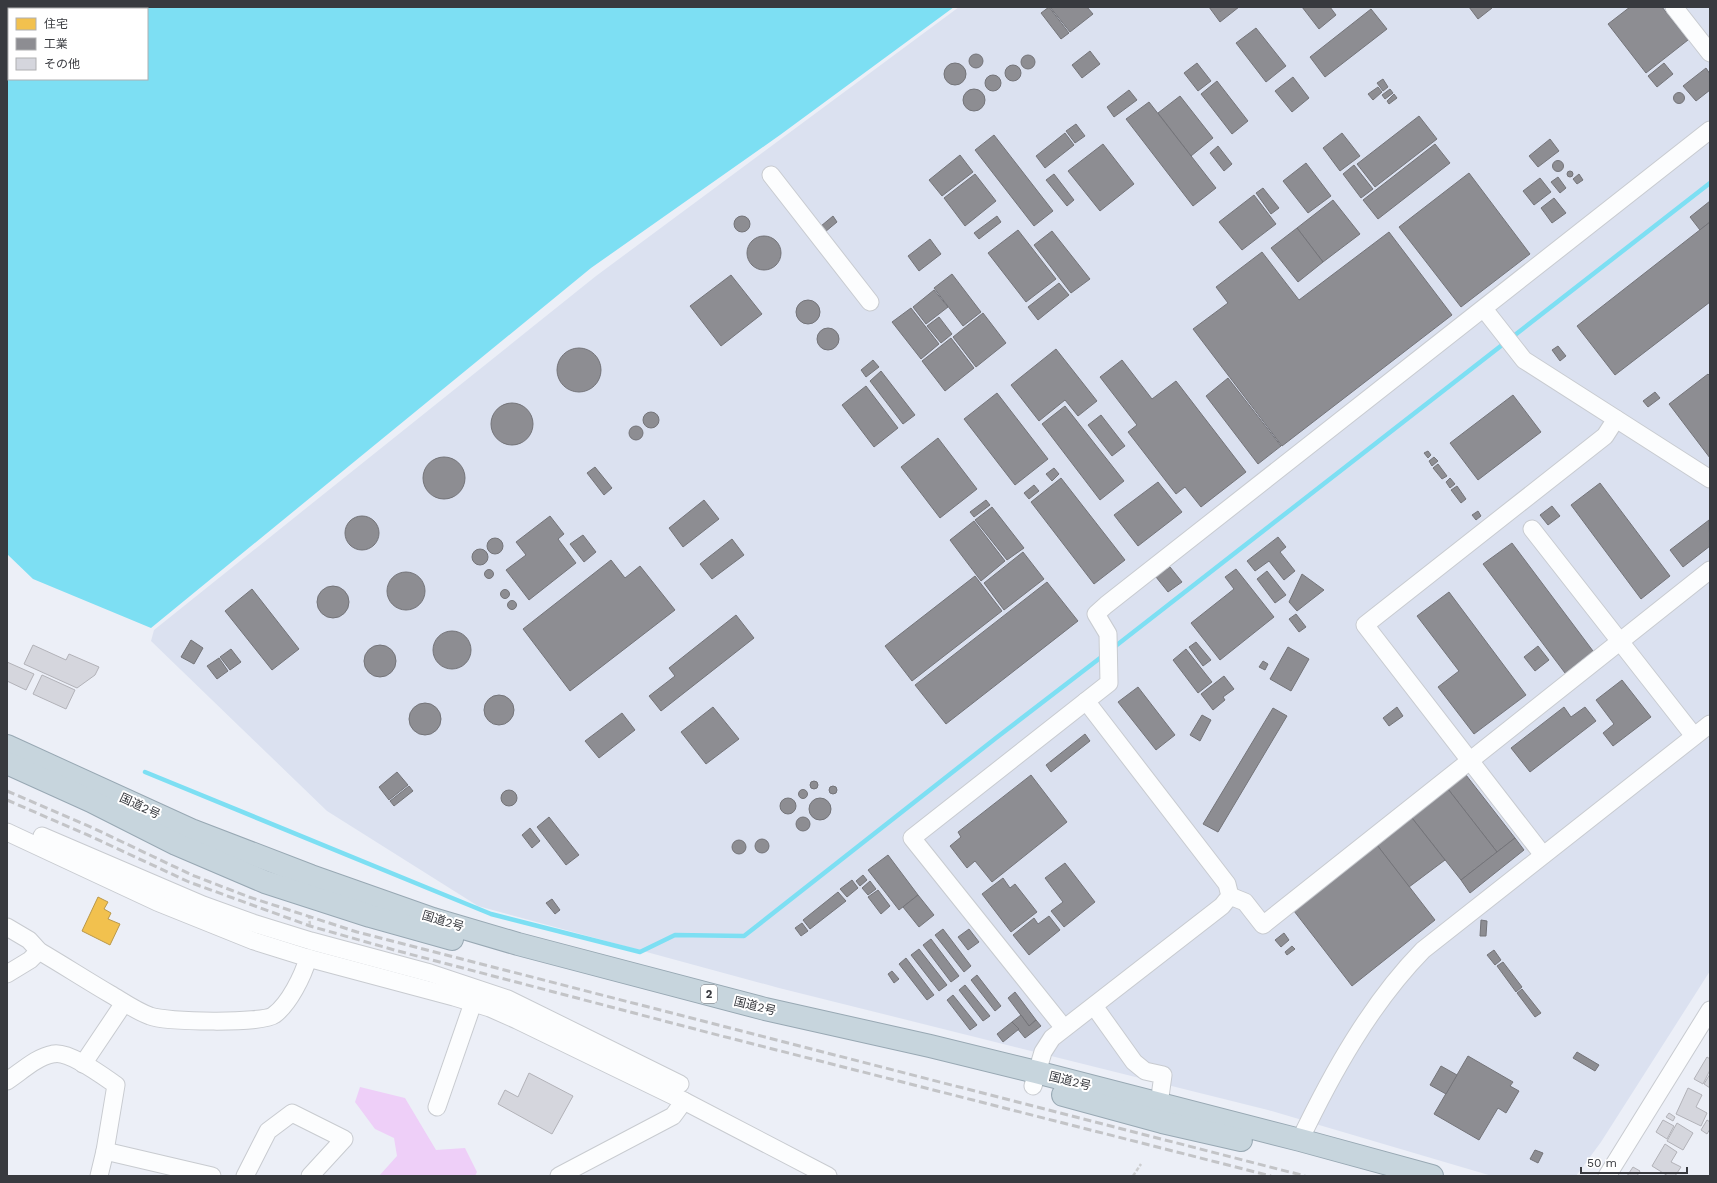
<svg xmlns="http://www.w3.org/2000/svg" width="1717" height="1183" viewBox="0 0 1717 1183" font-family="'Work Sans','Noto Sans JP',sans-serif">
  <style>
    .built { fill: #dbe1f0 }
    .green { fill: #eecff8 }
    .water { fill: #7ddff3; fill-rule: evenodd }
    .homes { fill: #f2c14e; stroke: #ba984a }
    .industry { fill: #8d8d92; stroke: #747479 }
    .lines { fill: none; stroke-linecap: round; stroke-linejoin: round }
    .stream { stroke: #7ddff3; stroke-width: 4.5 }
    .building { fill: #d5d6dd; stroke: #b2b2b8 }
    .minor-casing { stroke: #c8cbd0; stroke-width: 19 }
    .highway-casing { stroke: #98a8b3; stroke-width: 24 }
    .path { stroke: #cdced0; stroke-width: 2.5; stroke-dasharray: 4 2; stroke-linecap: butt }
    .minor { stroke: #fcfdfe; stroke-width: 17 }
    .highway { stroke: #c7d5dd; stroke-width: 22 }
    .rail { stroke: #c3c4c7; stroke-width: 3; stroke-dasharray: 8 4; stroke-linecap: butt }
    .labels { text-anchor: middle; stroke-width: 4; stroke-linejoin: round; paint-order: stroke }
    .shield { fill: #fff; stroke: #747579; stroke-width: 1 }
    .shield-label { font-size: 11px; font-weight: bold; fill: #383a3f }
    .street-label { font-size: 12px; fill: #383a3f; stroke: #fff }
  </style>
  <rect width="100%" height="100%" fill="#eceff7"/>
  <polygon class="built" points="959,7 1710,7 1710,971 1601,1142 1576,1176 1492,1176 1268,1110 779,988 478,906 327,811 151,641 154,630 596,276"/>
  <polygon class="green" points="360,1087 405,1098 436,1150 465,1148 477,1172 475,1176 379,1176 397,1156 394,1138 375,1129 355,1102"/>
  <path class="water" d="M7,7H954L780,135L591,268L151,628L33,579L7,554ZM9,9H147V79H9Z"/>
  <polygon class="homes" points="98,897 108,902 104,909 111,913 108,919 120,924 110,945 82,931"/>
  <g class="industry">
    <polygon points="1049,7 1069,33 1061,39 1041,13"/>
    <polygon points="1050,7 1087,7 1093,14 1070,32"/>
    <polygon points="1209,7 1239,7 1220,22"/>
    <polygon points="1302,7 1330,7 1336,15 1319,29"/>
    <polygon points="1469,7 1492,7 1492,8 1478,19"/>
    <polygon points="1630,7 1662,7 1688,40 1646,73 1608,24"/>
    <polygon points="1371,9 1387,29 1325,77 1310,57"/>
    <polygon points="1256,28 1286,66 1266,82 1236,43"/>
    <polygon points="1090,51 1100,64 1082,78 1072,65"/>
    <circle cx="976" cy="61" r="7"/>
    <circle cx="1028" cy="62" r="7"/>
    <polygon points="1197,63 1211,81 1198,91 1184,73"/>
    <polygon points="1664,63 1673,74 1657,87 1648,76"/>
    <circle cx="955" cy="74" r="11"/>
    <circle cx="1013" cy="73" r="8"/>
    <polygon points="1706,68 1710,74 1710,90 1696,101 1683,86"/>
    <circle cx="993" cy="83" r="8"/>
    <polygon points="1293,77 1309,98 1292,112 1275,91"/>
    <polygon points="1383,79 1388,87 1383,91 1377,83"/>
    <polygon points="1217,81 1248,121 1232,134 1201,94"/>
    <polygon points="1378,87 1382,92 1373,100 1368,94"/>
    <circle cx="974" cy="100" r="11"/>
    <polygon points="1390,89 1393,93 1385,99 1382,95"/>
    <polygon points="1129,90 1137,100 1114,117 1107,107"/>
    <circle cx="1679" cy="98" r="5.5"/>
    <polygon points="1394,94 1397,98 1389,104 1387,101"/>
    <polygon points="1180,96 1213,138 1191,156 1158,113"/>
    <polygon points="1149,102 1216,188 1193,206 1126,119"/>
    <polygon points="1419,116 1437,139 1375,187 1357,164"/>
    <polygon points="1076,124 1085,136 1075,143 1066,131"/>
    <polygon points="1065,133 1074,145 1045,168 1036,156"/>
    <polygon points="1342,133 1360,156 1340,171 1323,148"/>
    <polygon points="994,135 1053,211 1034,226 975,150"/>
    <polygon points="1550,139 1559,151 1538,167 1529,156"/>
    <polygon points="1103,144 1134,184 1100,211 1068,171"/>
    <polygon points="1435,144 1450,163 1378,219 1363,200"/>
    <polygon points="1218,146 1232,164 1224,171 1210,153"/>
    <polygon points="960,155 973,172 942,196 929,180"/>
    <circle cx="1558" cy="166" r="5.5"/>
    <polygon points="1306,163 1331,196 1308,213 1283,181"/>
    <polygon points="1354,165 1373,189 1361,198 1343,174"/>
    <circle cx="1570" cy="174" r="3"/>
    <polygon points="1469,173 1530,254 1461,307 1399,227"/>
    <polygon points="975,174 996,201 965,226 944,198"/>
    <polygon points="1054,174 1074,200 1067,206 1046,180"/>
    <polygon points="1579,174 1583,180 1577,184 1573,179"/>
    <polygon points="1558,177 1566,188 1560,193 1551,182"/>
    <polygon points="1540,178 1551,192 1534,205 1523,191"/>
    <polygon points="1263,188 1279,208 1271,214 1256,193"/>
    <polygon points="1254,195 1276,224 1242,250 1219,222"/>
    <polygon points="1554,198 1566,213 1552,223 1541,208"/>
    <polygon points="1333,200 1360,234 1323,262 1297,228"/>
    <polygon points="1710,201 1710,222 1700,230 1690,217"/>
    <circle cx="742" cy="224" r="8"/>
    <polygon points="833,216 837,222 825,232 821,226"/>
    <polygon points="997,216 1001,222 979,239 974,233"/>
    <polygon points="1710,222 1710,302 1615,375 1577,326"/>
    <polygon points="1297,228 1323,262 1298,282 1271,248"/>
    <polygon points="1018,230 1056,279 1026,302 988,253"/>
    <polygon points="1052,231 1090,279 1071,293 1034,245"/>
    <polygon points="1389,232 1452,315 1282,446 1193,329 1228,303 1216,287 1262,252 1299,300"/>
    <circle cx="764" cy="253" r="17"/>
    <polygon points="930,239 941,254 919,271 908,256"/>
    <polygon points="952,274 981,312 963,326 934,288"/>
    <polygon points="731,275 762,314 721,346 690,306"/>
    <polygon points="1059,283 1069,295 1038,320 1028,307"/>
    <polygon points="934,290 948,307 926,324 913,307"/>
    <circle cx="808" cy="312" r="12"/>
    <polygon points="911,308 939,344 921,359 892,322"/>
    <polygon points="983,313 1006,343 976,367 953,337"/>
    <polygon points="939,317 952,334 941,343 927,326"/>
    <circle cx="828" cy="339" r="11"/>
    <polygon points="951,338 974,368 945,391 922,361"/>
    <polygon points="1558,346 1566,356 1560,361 1552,350"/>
    <circle cx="579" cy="370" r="22"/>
    <polygon points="1056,349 1097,401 1078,416 1065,400 1039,421 1011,385"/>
    <polygon points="873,360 879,367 866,377 861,370"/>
    <polygon points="1122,360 1152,399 1176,381 1246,472 1201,507 1185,487 1176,494 1128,432 1137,425 1100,377"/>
    <polygon points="881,371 915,415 903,424 870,381"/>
    <polygon points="1708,374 1710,376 1710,458 1669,404"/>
    <polygon points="1228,378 1281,446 1258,464 1206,396"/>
    <polygon points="866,386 898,428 874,447 842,405"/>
    <polygon points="1655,392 1660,398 1648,407 1643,401"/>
    <polygon points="997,393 1048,459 1015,485 964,419"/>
    <polygon points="1513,395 1541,432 1478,480 1450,443"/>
    <circle cx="512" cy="424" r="21"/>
    <polygon points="1065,406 1124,481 1100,500 1042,424"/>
    <circle cx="651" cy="420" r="8"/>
    <polygon points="1101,415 1125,446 1112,456 1088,425"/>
    <circle cx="636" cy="433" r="7"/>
    <polygon points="938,438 977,489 940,518 901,467"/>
    <polygon points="1428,451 1431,455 1428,458 1424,453"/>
    <polygon points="1434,457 1438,461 1432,466 1429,461"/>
    <circle cx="444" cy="478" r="21"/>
    <polygon points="1438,464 1447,476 1442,479 1433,468"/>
    <polygon points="595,467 612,488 604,495 587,473"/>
    <polygon points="1054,468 1059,474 1052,481 1046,474"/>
    <polygon points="1061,478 1125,560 1094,584 1031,502"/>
    <polygon points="1450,478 1455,484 1450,488 1446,482"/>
    <polygon points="1158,482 1182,512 1138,546 1114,515"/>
    <polygon points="1600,483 1670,576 1641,599 1571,505"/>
    <polygon points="1034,485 1039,491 1029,499 1024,493"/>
    <polygon points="1457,486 1466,499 1461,503 1451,490"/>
    <polygon points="704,500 719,519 683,547 669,528"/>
    <polygon points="986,500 990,505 974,517 970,512"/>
    <polygon points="1552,506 1560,516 1548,525 1540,515"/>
    <polygon points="992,507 1024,548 1007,560 975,520"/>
    <polygon points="1478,511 1481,516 1476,520 1472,515"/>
    <polygon points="550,516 564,534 558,539 576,563 529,600 506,570 526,555 516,542"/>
    <circle cx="362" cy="533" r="17"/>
    <polygon points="1709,520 1710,546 1683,567 1670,550"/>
    <polygon points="974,521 1005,561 981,581 950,540"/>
    <polygon points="583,535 596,552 584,562 570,544"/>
    <polygon points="1278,537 1286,547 1280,552 1295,571 1284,580 1269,561 1255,571 1247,561"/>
    <circle cx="495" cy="546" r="8"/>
    <polygon points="732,539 744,555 712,579 700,564"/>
    <polygon points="1512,543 1593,651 1565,673 1483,564"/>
    <circle cx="480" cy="557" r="8"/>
    <polygon points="1023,552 1044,579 1004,610 984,583"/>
    <polygon points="611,560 625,578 640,566 675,610 570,691 523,629"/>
    <polygon points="1170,567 1182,582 1168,592 1156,577"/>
    <polygon points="1236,569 1274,617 1220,660 1191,623 1234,589 1225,577"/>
    <circle cx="489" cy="574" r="4.5"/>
    <polygon points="1267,571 1286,595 1275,603 1257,579"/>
    <circle cx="406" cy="591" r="19"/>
    <polygon points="1302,574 1324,590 1297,611 1289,602"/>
    <polygon points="975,576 1002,611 912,681 885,646"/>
    <polygon points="1047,582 1078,621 946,724 915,685"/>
    <circle cx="333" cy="602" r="16"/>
    <polygon points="252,589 299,649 272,670 225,611"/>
    <circle cx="505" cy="594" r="4.5"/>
    <polygon points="1449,592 1526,695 1474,734 1438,687 1459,671 1417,616"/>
    <circle cx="512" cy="605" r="4.5"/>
    <polygon points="1296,614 1306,627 1299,632 1289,619"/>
    <polygon points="736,615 754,638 661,711 649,696 675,676 669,668"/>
    <circle cx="452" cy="650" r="19"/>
    <polygon points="191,640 203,648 194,664 181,657"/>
    <polygon points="1196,642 1211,660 1203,666 1189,647"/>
    <circle cx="380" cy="661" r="16"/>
    <polygon points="1538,646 1549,660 1535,671 1524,657"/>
    <polygon points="1288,647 1309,659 1291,691 1270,679"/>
    <polygon points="231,649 241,662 230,670 220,657"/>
    <polygon points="1186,649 1212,682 1198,693 1173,660"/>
    <polygon points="219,658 228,671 217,679 207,666"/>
    <polygon points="1263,661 1268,664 1265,670 1259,667"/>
    <polygon points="1224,676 1234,689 1223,697 1225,700 1213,710 1201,694"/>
    <polygon points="1622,680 1651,717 1613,746 1603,733 1614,724 1596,700"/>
    <polygon points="1138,687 1175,735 1156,750 1118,702"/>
    <circle cx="499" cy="710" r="15"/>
    <circle cx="425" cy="719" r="16"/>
    <polygon points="713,707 739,739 706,764 681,732"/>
    <polygon points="1397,707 1403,716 1389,726 1383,718"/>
    <polygon points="1564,707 1571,717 1585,707 1596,721 1530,772 1511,748"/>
    <polygon points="1273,708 1287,716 1218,832 1203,824"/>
    <polygon points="622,713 635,730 599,758 585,741"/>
    <polygon points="1202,715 1211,720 1200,741 1190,735"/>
    <polygon points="1085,734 1090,741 1051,772 1046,765"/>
    <polygon points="397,772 408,785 389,800 379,787"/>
    <polygon points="1031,775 1067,822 992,882 975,861 967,868 950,846 961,837 958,832"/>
    <polygon points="1466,775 1515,838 1497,852 1448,789"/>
    <circle cx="814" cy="785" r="4"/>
    <polygon points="409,786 413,791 394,806 390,801"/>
    <circle cx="833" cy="790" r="4"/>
    <polygon points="1448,789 1497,852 1461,880 1412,818"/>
    <circle cx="803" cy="794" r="4.5"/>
    <circle cx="509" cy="798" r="8"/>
    <circle cx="820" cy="809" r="11"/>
    <circle cx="788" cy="806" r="8"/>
    <circle cx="803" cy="824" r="7"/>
    <polygon points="549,817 579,855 566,865 537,827"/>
    <polygon points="1412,818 1445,860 1409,887 1377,845"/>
    <polygon points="530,828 540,841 532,848 522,835"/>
    <polygon points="1515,838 1524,850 1470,893 1461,880"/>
    <circle cx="762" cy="846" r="7"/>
    <circle cx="739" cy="847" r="7"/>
    <polygon points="1377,845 1435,920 1352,986 1294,911"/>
    <polygon points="888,855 918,895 899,910 868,870"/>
    <polygon points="1065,863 1095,902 1064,927 1051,911 1063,902 1045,878"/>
    <polygon points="863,875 867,880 860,886 856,881"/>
    <polygon points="1003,878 1010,888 1015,884 1037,912 1011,932 982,894"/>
    <polygon points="852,880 858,888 847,897 840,889"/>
    <polygon points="870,881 876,889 868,895 862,888"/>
    <polygon points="878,890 890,906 881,914 868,897"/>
    <polygon points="838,892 846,901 810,929 803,920"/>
    <polygon points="918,895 934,915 919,927 903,907"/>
    <polygon points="552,899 560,910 555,914 546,903"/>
    <polygon points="1049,916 1060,930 1029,955 1013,935 1034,918 1038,924"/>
    <polygon points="1481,920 1487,921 1486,936 1480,936"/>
    <polygon points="802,923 808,931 801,936 795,928"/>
    <polygon points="943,929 971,966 964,972 935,935"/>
    <polygon points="969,929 979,942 968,950 958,937"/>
    <polygon points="1284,933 1289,940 1281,947 1275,940"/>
    <polygon points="931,939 959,976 951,982 923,945"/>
    <polygon points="1292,946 1295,949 1287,955 1285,952"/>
    <polygon points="919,949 947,985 939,991 911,955"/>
    <polygon points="1494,950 1501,960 1495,965 1487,955"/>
    <polygon points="906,958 934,995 927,1000 899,964"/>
    <polygon points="1503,962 1522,987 1516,992 1497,966"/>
    <polygon points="892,971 899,979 894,983 888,974"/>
    <polygon points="977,975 1001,1006 995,1011 971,980"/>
    <polygon points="965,985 990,1016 983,1021 959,990"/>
    <polygon points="1522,989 1541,1013 1535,1017 1517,993"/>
    <polygon points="1015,992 1036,1020 1029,1026 1008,998"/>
    <polygon points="953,995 977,1025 970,1030 947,1000"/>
    <polygon points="1021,1015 1029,1026 1036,1020 1041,1026 1025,1038 1012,1022"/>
    <polygon points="1012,1022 1019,1029 1003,1042 997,1034"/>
    <polygon points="1577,1052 1599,1065 1595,1071 1573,1058"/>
    <polygon points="1468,1056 1513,1082 1510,1086 1519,1091 1506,1113 1498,1108 1479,1140 1434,1114"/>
    <polygon points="1441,1066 1457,1075 1446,1094 1430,1085"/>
    <polygon points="1535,1150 1543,1153 1538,1163 1530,1159"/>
  </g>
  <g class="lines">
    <g class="stream">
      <polyline points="1113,648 1710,183"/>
      <polyline points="145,772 491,914 640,952 675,935 744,936 996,738 1104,655"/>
    </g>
  </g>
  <g class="building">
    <polygon points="33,645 66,660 69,654 99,667 95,675 77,688 24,664"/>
    <polygon points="7,662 34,674 26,690 7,681"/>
    <polygon points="42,675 75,690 66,709 33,694"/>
    <polygon points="1707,1057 1710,1059 1710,1070 1703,1084 1694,1079"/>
    <polygon points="529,1073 573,1096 552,1134 498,1104 505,1090 518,1097"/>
    <polygon points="1710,1074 1710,1088 1704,1084"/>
    <polygon points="1688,1088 1702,1095 1696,1107 1707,1113 1701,1126 1676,1114"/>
    <polygon points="1669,1113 1675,1117 1673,1121 1666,1117"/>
    <polygon points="1663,1120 1674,1126 1667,1139 1656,1132"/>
    <polygon points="1707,1120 1710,1122 1710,1129 1707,1134 1701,1130"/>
    <polygon points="1677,1123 1693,1133 1683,1150 1667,1141"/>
    <polygon points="1665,1144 1677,1152 1671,1162 1681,1167 1675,1176 1668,1176 1652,1166"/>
    <polygon points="1633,1167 1640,1171 1637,1176 1627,1176"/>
  </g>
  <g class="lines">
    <g class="minor-casing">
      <g id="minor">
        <polyline points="1674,7 1710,53"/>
        <polyline points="771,175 870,302"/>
        <polyline points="1484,309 1524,360 1710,479"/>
        <polyline points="1532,529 1694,736"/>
        <polyline points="7,832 157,902 254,941 308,958 454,997 490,1008 517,1020 684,1101 828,1176"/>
        <polyline points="42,836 203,905 253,923 311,941 430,973 508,999 680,1084"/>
        <polyline points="1543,855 1365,625 1605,436 1616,419"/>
        <polyline points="1230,896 1245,902 1263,925 1710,570"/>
        <path d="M7,927L29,940L39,951C63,965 86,980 110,994C122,1001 136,1011 150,1016C165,1022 263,1024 274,1015C289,1004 303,976 308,958"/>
        <polyline points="7,974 30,960 39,951"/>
        <polyline points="1094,1006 1134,1062 1145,1071 1163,1075 1159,1104"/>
        <polyline points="1064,1028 912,838 1109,683 1108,634 1096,614 1106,605 1710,130"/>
        <polyline points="83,1064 124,1003"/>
        <path d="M7,1081C21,1072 36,1057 53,1054C68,1050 103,1076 116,1085L105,1151L99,1176"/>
        <polyline points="1033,1086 1043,1052 1052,1038 1222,906 1230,896 1227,884 1086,701"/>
        <polyline points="437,1107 473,1003"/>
        <path d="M1300,1140C1332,1073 1371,1003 1423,950L1710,724"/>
        <polyline points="105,1151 212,1176"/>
        <polyline points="245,1176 268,1131 292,1113 344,1139 310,1176"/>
        <polyline points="559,1176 673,1116 684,1101"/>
        <polyline points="1607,1176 1710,1010"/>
      </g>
    </g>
    <g class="highway-casing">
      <g id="highway">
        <polyline points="7,746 191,830 311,876 433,919 518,944 765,1009 930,1046 1036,1072 1300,1140 1432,1176"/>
        <polyline points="7,763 91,801 176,844 265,882 370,916 452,939"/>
        <polyline points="1063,1095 1162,1122 1241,1140"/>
      </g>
    </g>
    <g class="path">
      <polyline points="309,915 310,926"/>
      <polyline points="1133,1176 1141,1164"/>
    </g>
    <use href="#minor" class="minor"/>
    <use href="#highway" class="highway"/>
    <g class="rail">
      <polyline points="7,791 93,828 192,875 249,897 357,932 1305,1176"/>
      <polyline points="7,800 90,836 189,882 310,926 398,951 710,1033 1271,1176"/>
    </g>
  </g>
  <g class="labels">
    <rect class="shield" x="701" y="985" width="16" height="18" rx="3"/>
    <g class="shield-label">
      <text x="709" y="998">2</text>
    </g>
    <g class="street-label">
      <text transform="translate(140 806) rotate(25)" y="4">国道2号</text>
      <text transform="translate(443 921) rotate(17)" y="4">国道2号</text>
      <text transform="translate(755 1006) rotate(14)" y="4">国道2号</text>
      <text transform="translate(1070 1081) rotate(14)" y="4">国道2号</text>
    </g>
  </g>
  <rect width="1717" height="1183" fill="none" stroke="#383a3f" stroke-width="16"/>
  <rect x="8" y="8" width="140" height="72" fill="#ffffff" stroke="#afb0b2"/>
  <rect x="16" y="18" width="20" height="12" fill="#f2c14e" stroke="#afb0b2"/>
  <text x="44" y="28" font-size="12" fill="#383a3f">住宅</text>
  <rect x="16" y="38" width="20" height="12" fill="#8d8d92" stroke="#afb0b2"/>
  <text x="44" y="48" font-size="12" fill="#383a3f">工業</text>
  <rect x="16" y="58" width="20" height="12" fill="#d5d6dd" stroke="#afb0b2"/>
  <text x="44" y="68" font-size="12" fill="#383a3f">その他</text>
  <path d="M1581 1167v6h106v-6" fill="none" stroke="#383a3f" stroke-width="2"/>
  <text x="1587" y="1167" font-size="12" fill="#383a3f" stroke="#ffffff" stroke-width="3" paint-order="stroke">50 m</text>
</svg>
